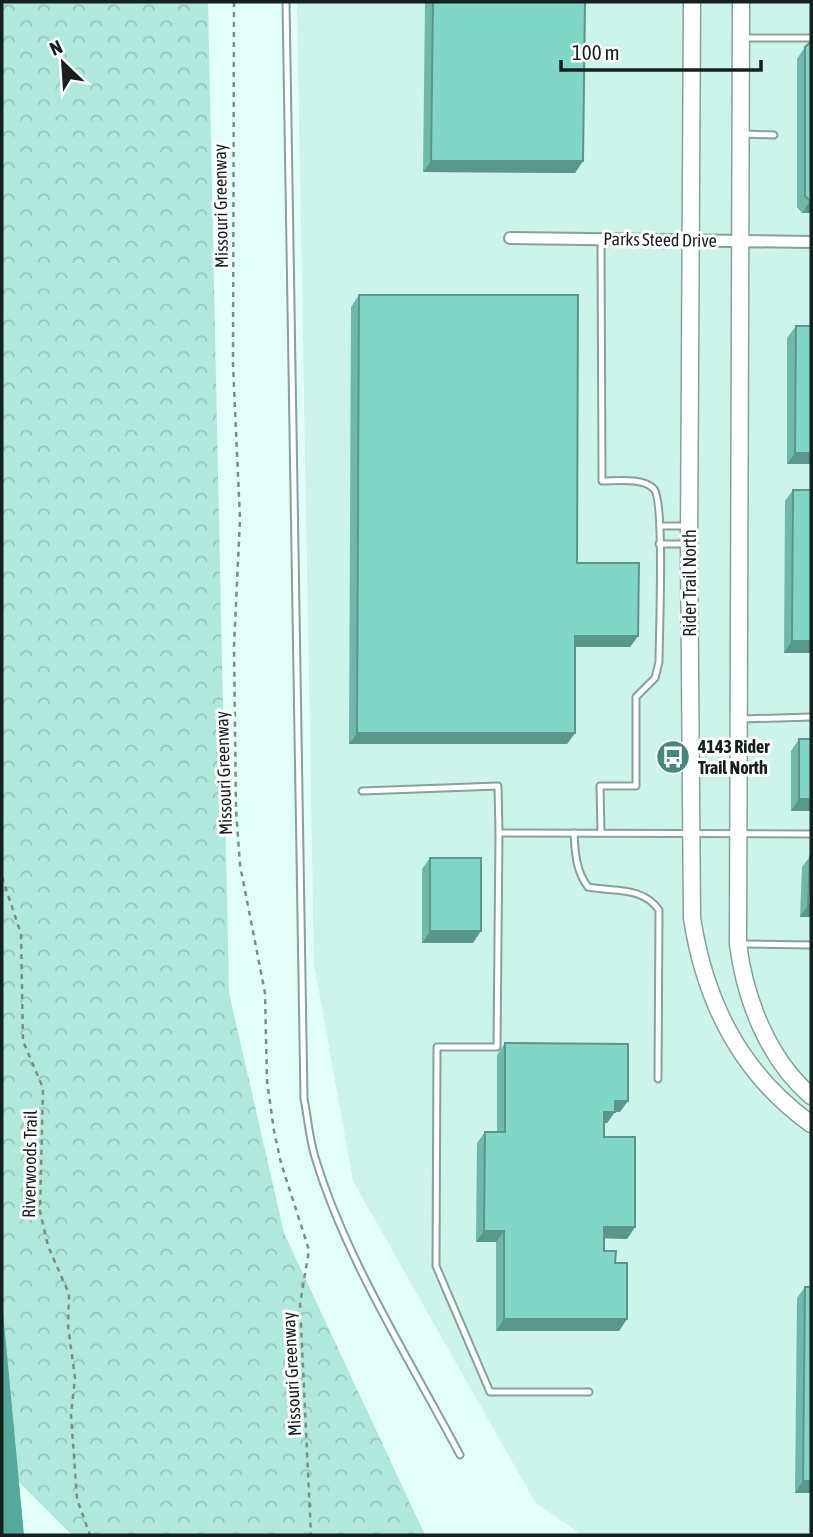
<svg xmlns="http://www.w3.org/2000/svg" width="813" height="1537" viewBox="0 0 813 1537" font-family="'Asap Condensed',sans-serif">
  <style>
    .built { fill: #cdf4eb }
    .forest { fill: url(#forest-crowns) }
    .water { fill: #56aa9b }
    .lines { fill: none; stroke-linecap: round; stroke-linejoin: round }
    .lane-casing { stroke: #87a19c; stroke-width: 9 }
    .street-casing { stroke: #87a19c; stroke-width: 14 }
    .secondary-casing { stroke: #87a19c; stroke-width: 19 }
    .path { stroke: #7a8e89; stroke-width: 2.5; stroke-dasharray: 5 5; stroke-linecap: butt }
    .lane { stroke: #fff; stroke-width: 5 }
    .street { stroke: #fff; stroke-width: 10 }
    .secondary { stroke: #fff; stroke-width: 16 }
    .wall { fill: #70b8aa }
    .shaded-wall { fill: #5b968b }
    .building { fill: #82d6c6; stroke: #5b968b; stroke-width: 2 }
    .labels { text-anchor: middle; stroke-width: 6; stroke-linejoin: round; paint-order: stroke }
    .street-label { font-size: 18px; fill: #16201e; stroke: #fff }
    .poi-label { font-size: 18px; font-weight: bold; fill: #16201e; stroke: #fff; text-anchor: start }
  </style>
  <defs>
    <pattern id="forest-crowns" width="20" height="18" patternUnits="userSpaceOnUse" patternTransform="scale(1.75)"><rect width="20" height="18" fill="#b0e8dc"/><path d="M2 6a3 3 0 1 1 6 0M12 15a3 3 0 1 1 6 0" fill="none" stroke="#97c7bc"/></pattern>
  </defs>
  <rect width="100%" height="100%" fill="#e2fff8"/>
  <polygon class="built" points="297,2 811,2 811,1535 582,1535 535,1502 353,1181 314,964"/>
  <polygon class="forest" points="2,2 208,2 229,993 284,1233 425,1535 72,1535 17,1480 2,1301"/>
  <polygon class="water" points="2,1301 24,1535 2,1535"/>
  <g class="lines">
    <g class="lane-casing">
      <g id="lane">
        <path d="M286,2L304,1099C308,1118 309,1138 315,1157C346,1260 410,1360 460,1455"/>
        <polyline points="744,38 811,38"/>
        <polyline points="744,134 774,135"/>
        <path d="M601,239L602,481C616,481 643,477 654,489C665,502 659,636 659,662L655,678L636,697V786H600L601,833"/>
        <polyline points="660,526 686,526"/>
        <polyline points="659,544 688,544"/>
        <polyline points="741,719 811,717"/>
        <polyline points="362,791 498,786 499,833 811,834"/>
        <polyline points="499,833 497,1047 437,1047 436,1266 490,1392 589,1392"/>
        <path d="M574,833C575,853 576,871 588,887C614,892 642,886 659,910L658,1079"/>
        <polyline points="741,944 811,945"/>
      </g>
    </g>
    <g class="street-casing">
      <polyline id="street" points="510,238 811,242"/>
    </g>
    <g class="secondary-casing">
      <g id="secondary">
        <path d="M692,2L689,544L692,918C705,1002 740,1073 811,1124"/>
        <path d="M741,2L738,944C745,999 768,1059 811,1096"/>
      </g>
    </g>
    <g class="path">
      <polyline points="234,2 233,365 240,519 234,646 236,809 240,865 265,993 267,1081 274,1131 281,1163 309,1250 300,1304 311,1535"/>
      <polyline points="2,877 21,934 23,1041 43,1088 40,1211 48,1246 69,1294 68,1326 75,1378 71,1415 77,1499 90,1535"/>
    </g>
    <use href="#lane" class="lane"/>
    <use href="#street" class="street"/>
    <use href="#secondary" class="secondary"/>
  </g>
  <g class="wall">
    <polygon points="425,2 585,2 583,161 575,173 423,172"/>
    <polygon points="805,47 811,213 802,213 797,207 797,59"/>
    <polygon points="359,295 577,563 638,636 630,647 575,647 575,733 567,744 349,744 351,307"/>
    <polygon points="796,326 811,326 811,464 787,464 787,338"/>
    <polygon points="793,490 811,653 784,653 785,501"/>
    <polygon points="799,739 811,739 811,811 791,811 791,751"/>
    <polygon points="811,855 811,917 800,917 802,867"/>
    <polygon points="430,858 473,943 422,943 422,869"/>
    <polygon points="505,1043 620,1112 615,1112 607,1123 604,1123 604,1137 635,1227 627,1239 604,1238 604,1251 615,1263 627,1319 619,1331 496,1331 496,1242 476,1242 477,1143 485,1132 497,1132 497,1055"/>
    <polygon points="805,1287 811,1287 811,1493 795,1493 797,1298"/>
  </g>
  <g class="shaded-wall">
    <polygon points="431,161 583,161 575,173 423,172"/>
    <polygon points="810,201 811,213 802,213"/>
    <polygon points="795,453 811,453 811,464 787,464"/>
    <polygon points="575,636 638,636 630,647 567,647"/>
    <polygon points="792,641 811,641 811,653 784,653"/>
    <polygon points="357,733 575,733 567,744 349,744"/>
    <polygon points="799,799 811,799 811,811 791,811"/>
    <polygon points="808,905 811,905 811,917 800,917"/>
    <polygon points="430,931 481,931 473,943 422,943"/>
    <polygon points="615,1101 628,1101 620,1112 615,1112 607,1123 596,1123 604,1112"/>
    <polygon points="604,1227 635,1227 627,1239 596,1238"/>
    <polygon points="484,1231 504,1231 496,1242 476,1242"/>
    <polygon points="504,1319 627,1319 619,1331 496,1331"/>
    <polygon points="803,1481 811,1481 811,1493 795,1493"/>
  </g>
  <g class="building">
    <polygon points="433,2 585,2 583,161 431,161"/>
    <polygon points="811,42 811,201 810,201 805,196 805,47"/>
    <polygon points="359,295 578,295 577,563 639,563 638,636 575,636 575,733 357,733"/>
    <polygon points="796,326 811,326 811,453 795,453"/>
    <polygon points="793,490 811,490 811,641 792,641"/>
    <rect x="799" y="739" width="12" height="60"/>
    <polygon points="811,855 811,905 808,905 810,856"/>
    <rect x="430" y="858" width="51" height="73"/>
    <polygon points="505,1043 628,1044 628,1101 615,1101 615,1112 604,1112 604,1137 635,1137 635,1227 604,1227 604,1251 616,1251 615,1263 627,1263 627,1319 504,1319 504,1231 484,1231 485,1132 505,1132"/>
    <polygon points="805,1287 811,1287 811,1481 803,1481"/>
  </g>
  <defs>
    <g id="bus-disc" transform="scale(1.75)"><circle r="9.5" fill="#45897d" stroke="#fff"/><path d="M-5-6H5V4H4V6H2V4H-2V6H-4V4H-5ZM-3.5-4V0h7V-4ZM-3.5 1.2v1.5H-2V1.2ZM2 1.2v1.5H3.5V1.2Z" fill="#fff"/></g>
  </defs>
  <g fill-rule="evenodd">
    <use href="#bus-disc" x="673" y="757"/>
  </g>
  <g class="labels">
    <g class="street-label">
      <text transform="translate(221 206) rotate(-91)" y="6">Missouri Greenway</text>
      <text transform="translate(660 240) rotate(1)" y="6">Parks Steed Drive</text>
      <text transform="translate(690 583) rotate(-90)" y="6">Rider Trail North</text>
      <text transform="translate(224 773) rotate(-92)" y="6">Missouri Greenway</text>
      <text transform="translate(30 1164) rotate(-89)" y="6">Riverwoods Trail</text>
      <text transform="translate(292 1374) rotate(-93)" y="6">Missouri Greenway</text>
    </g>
    <g class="poi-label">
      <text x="698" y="753">4143 Rider<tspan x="698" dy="21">Trail North</tspan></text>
    </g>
  </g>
  <rect width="813" height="1537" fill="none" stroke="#16201e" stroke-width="7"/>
  <g transform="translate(63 63) rotate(335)" stroke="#ffffff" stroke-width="5" paint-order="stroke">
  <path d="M0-5L12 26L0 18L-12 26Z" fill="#16201e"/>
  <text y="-10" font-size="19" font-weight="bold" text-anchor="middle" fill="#16201e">N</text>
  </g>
  <path d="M561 60v10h200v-10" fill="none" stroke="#16201e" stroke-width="3.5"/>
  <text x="572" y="60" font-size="21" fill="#16201e" stroke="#ffffff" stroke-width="5" paint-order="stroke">100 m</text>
</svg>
